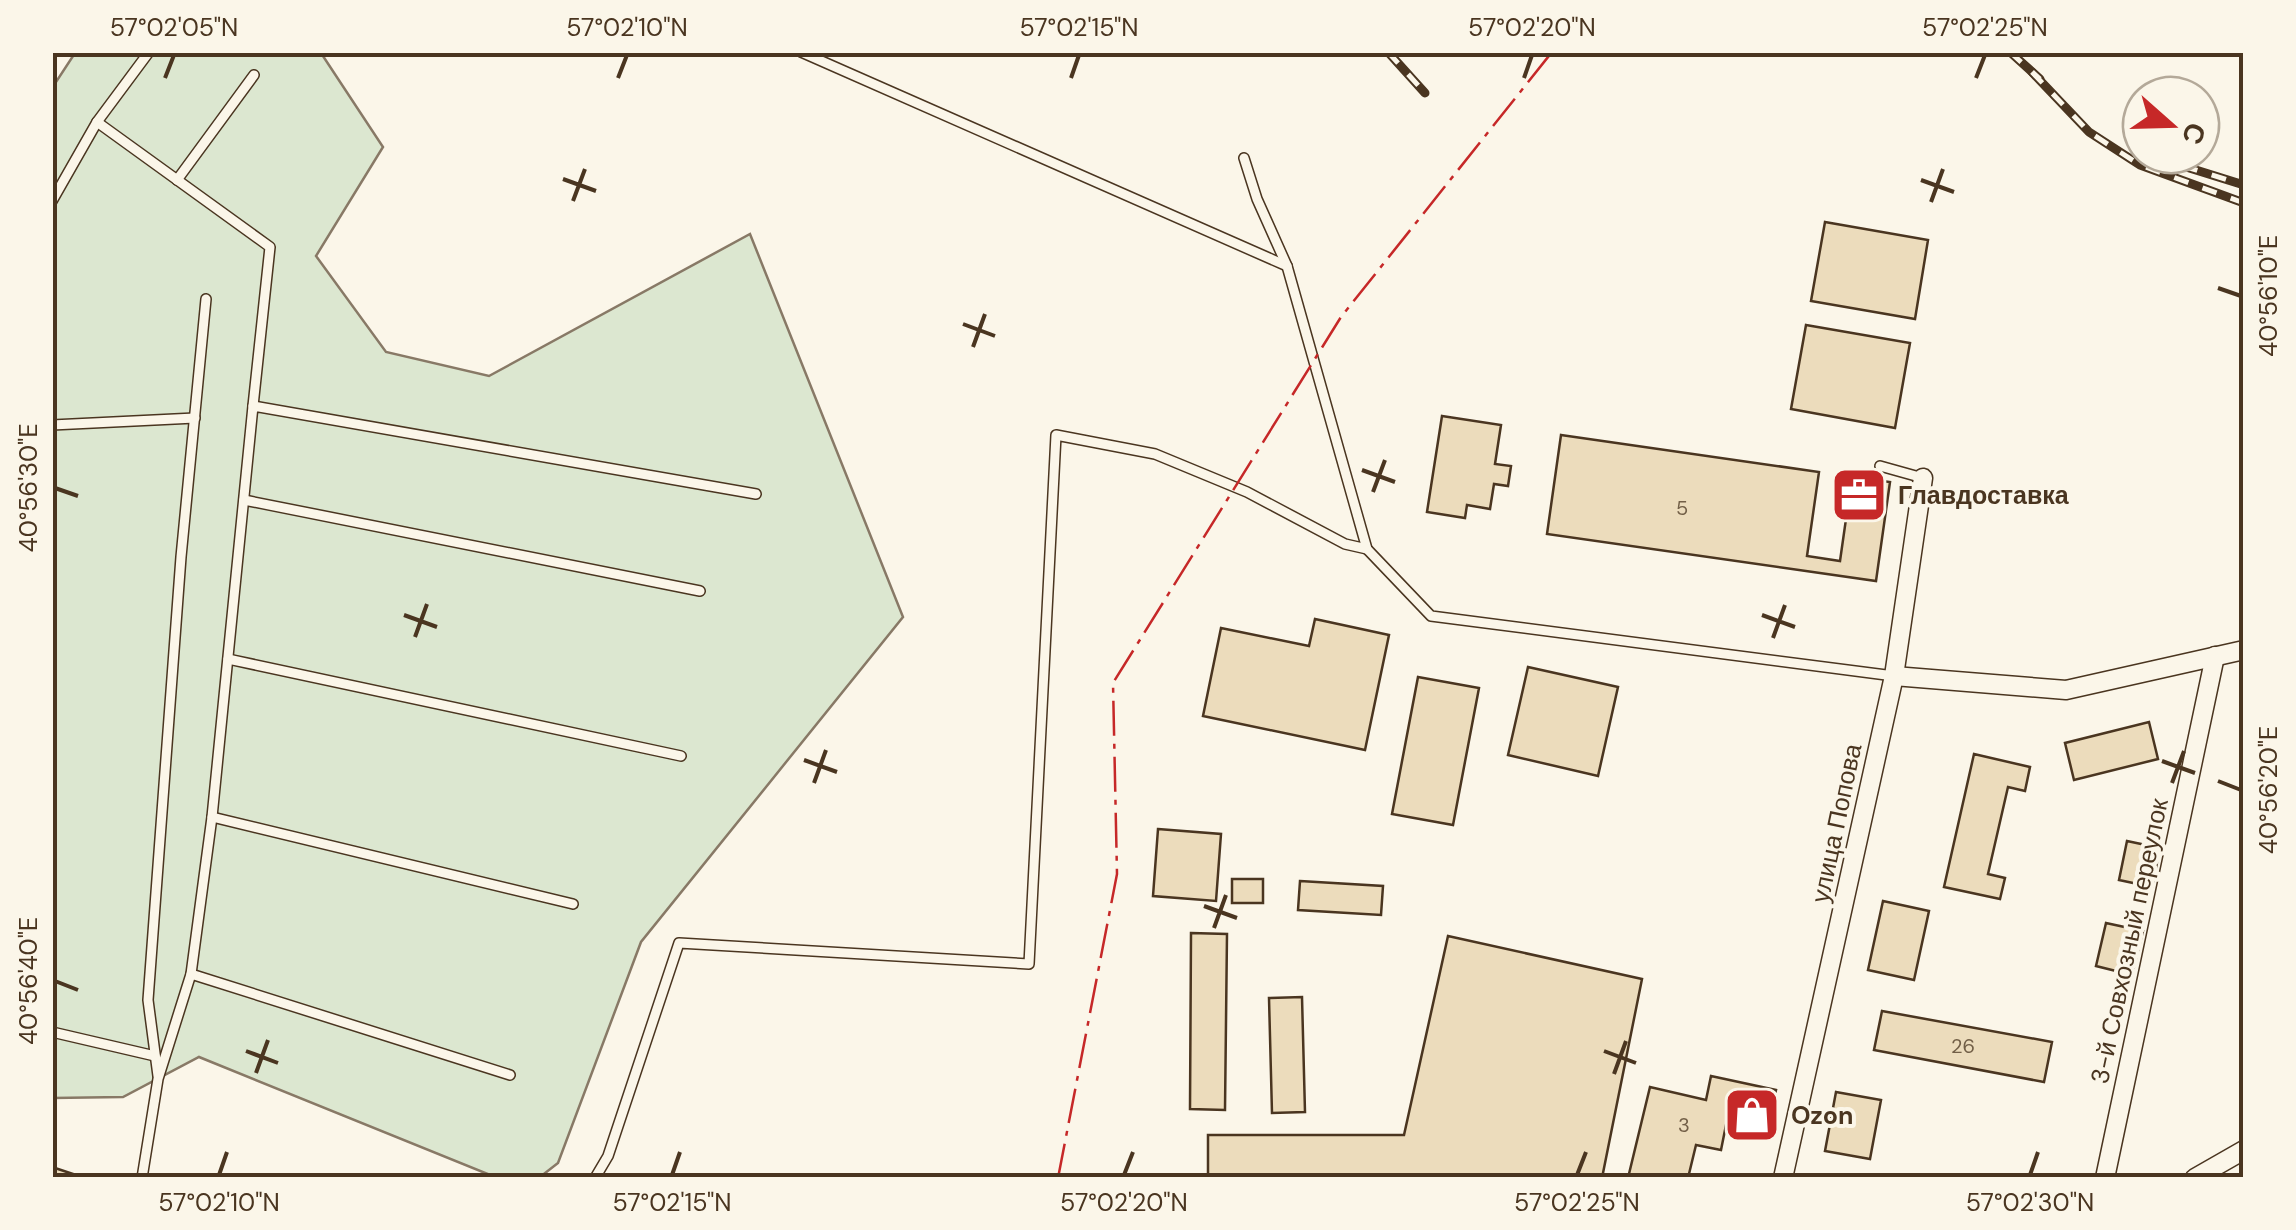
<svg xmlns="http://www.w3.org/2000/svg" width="2296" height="1230" viewBox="0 0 2296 1230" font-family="'DM Sans',sans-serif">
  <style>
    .green { fill: #dce7d0; stroke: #887966; stroke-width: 2.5 }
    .building { fill: #ecdcbc; stroke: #4a3520; stroke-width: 2.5 }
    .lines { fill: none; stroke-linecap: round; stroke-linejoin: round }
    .service-casing { stroke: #4a3520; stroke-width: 12 }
    .minor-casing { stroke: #4a3520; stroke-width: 21 }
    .service { stroke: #fbf6e9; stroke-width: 9 }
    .minor { stroke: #fbf6e9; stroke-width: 18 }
    .rail-casing { stroke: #4a3520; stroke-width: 9 }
    .rail { stroke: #fbf6e9; stroke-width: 5; stroke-dasharray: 15; stroke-linecap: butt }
    .power { stroke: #c62828; stroke-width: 2.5; stroke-dasharray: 35 8 5 8; stroke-linecap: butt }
    .ticks { fill: none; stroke: #4a3520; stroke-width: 4 }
    .labels { text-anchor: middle; stroke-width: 8; stroke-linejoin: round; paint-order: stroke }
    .number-label { font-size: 20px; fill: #725f47 }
    .poi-label { font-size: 25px; font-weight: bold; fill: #4a3520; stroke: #fbf6e9; text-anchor: start }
    .street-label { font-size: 25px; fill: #4a3520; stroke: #fbf6e9 }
    .neatline { fill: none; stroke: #4a3520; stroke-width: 4 }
    .ticks-label { font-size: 25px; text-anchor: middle; fill: #4a3520 }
  </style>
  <rect width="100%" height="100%" fill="#fbf6e9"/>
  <polygon class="green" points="75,53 321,53 383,147 316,256 386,352 489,376 750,234 903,617 641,942 558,1163 540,1177 495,1177 199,1057 123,1097 53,1098 52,88"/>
  <g class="building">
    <polygon points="1825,222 1928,240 1915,319 1811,301"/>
    <polygon points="1806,325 1910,343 1895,428 1791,409"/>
    <polygon points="1442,416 1501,425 1495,464 1511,466 1508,486 1494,484 1490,509 1467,505 1465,518 1427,512"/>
    <polygon points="1561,435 1819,472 1807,556 1840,561 1852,477 1890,482 1876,581 1547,534"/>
    <polygon points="1315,619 1389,635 1365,750 1203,716 1221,628 1309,646"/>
    <polygon points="1528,667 1618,687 1598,776 1508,755"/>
    <polygon points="1418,677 1479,688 1453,825 1392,814"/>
    <polygon points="2149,722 2158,759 2074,780 2065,743"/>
    <polygon points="1974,754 2030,767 2025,791 2008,787 1988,874 2005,878 2000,899 1944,887"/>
    <polygon points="1158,829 1221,834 1216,901 1153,896"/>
    <polygon points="2127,841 2160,848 2152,887 2119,880"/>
    <rect x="1232" y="879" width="31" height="24"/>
    <polygon points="1300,881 1383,886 1381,915 1298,910"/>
    <polygon points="1883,901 1929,911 1914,980 1868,970"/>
    <polygon points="2106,923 2143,931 2132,975 2096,966"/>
    <polygon points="1191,933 1227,934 1225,1110 1190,1109"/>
    <polygon points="1448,936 1642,979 1602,1178 1208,1178 1208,1135 1404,1135"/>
    <polygon points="1302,997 1305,1112 1272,1113 1269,998"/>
    <polygon points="1882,1011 2052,1042 2044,1082 1874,1050"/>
    <polygon points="1711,1076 1776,1090 1767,1129 1727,1120 1721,1150 1696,1145 1688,1178 1628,1178 1650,1087 1706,1100"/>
    <polygon points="1836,1092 1881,1100 1870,1159 1825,1151"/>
    <polygon points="52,1167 85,1178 52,1178"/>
  </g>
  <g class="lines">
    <g class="service-casing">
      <g id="service">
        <polyline points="801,52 1287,266"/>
        <polyline points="97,122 270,247 253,406"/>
        <polyline points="1244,158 1257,199 1287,266 1367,549 1431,616 1894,676"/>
        <polyline points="177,180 254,75"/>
        <polyline points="52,201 97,122 149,52"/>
        <polyline points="52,425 195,418"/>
        <polyline points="1880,466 1923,478"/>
        <polyline points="244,500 700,591"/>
        <polyline points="228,659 681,756"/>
        <polyline points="212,817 573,904"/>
        <polyline points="191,974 510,1075"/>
        <polyline points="52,1032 155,1056"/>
        <polyline points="158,1076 148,1000 181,557 206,299"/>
        <polyline points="142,1178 158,1079 191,974 212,817 253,406 756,494"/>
        <polyline points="595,1178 608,1156 679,943 1029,964 1056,435 1155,454 1247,492 1345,544 1367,549"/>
      </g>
    </g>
    <g class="minor-casing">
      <g id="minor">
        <polyline points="1894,676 2066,690 2244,650"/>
        <polyline points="1783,1178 1894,676 1923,478"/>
        <polyline points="2105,1178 2215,656"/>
        <polyline points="2195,1178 2244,1150"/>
      </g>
    </g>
    <use href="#service" class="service"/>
    <use href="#minor" class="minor"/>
    <g class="rail-casing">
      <g id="rail">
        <polyline points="1388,52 1425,93"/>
        <polyline points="2010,52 2040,79"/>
        <polyline points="2032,72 2089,132 2140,165 2244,203"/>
        <polyline points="2183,166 2244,185"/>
      </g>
    </g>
    <use href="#rail" class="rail"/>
    <polyline class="power" points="1058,1178 1117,874 1113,683 1341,317 1552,52"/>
  </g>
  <path class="ticks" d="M165,78L174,55M618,78L627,55M1071,78L1079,55M1524,78L1532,55M1976,78L1985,55M563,179L596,191M1921,180L1954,192M573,201L585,169M1931,202L1943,169M2218,288L2241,296M963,324L995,336M973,347L985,314M1362,470L1395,482M55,488L78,496M1373,492L1385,460M404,615L437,627M1762,615L1795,627M415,637L427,604M1773,638L1785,605M804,760L837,772M2162,761L2195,773M2218,781L2241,790M814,783L826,750M2172,783L2184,751M1204,906L1237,918M1214,928L1226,895M55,981L78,990M246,1051L278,1063M1604,1051L1636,1063M256,1073L268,1040M1614,1074L1626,1041M219,1175L227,1152M672,1175L680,1152M1124,1175L1133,1152M1577,1175L1586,1152M2030,1175L2038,1152"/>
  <defs>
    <g id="office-square" transform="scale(2.875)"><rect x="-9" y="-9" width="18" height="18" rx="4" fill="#c62828" stroke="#fbf6e9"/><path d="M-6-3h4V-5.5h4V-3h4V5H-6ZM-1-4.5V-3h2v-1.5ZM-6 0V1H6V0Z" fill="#fff"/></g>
    <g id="shop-square" transform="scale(2.875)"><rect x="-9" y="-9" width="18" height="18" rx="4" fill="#c62828" stroke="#fbf6e9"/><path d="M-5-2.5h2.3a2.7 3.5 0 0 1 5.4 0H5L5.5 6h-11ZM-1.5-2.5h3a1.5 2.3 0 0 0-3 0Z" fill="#fff"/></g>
  </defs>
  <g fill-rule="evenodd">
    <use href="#office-square" x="1859" y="495"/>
    <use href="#shop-square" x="1752" y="1115"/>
  </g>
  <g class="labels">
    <g class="number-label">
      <text x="1682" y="515">5</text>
      <text x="1963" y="1053">26</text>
      <text x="1684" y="1132">3</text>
    </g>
    <g class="poi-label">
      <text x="1898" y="504">Главдоставка</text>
      <text x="1791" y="1124">Ozon</text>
    </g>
    <g class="street-label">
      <text transform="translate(1836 823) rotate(-78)" y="9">улица Попова</text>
      <text transform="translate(2129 941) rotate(-78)" y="9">3-й Совхозный переулок</text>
    </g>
  </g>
  <rect width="2296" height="1230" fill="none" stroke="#fbf6e9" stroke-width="110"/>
  <g transform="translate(2171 125) rotate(110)"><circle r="48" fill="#fbf6e9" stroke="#b4a999" stroke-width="2.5"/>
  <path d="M0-8L18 38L0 25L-18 38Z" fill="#c62828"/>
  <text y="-15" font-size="28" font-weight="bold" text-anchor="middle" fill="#4a3520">С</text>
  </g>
  <rect x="55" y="55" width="2186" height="1120" class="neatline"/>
  <g class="ticks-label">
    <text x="174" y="36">57°02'05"N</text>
    <text x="627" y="36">57°02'10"N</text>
    <text x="1079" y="36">57°02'15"N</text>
    <text x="1532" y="36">57°02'20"N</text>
    <text x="1985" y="36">57°02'25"N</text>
    <text transform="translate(2268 296) rotate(-90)" y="9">40°56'10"E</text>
    <text transform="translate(28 488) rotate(-90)" y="9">40°56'30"E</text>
    <text transform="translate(2268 790) rotate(-90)" y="9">40°56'20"E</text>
    <text transform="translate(28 981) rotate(-90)" y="9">40°56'40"E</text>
    <text x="219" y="1211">57°02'10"N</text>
    <text x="672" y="1211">57°02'15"N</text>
    <text x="1124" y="1211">57°02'20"N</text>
    <text x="1577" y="1211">57°02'25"N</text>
    <text x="2030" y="1211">57°02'30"N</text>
  </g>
</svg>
